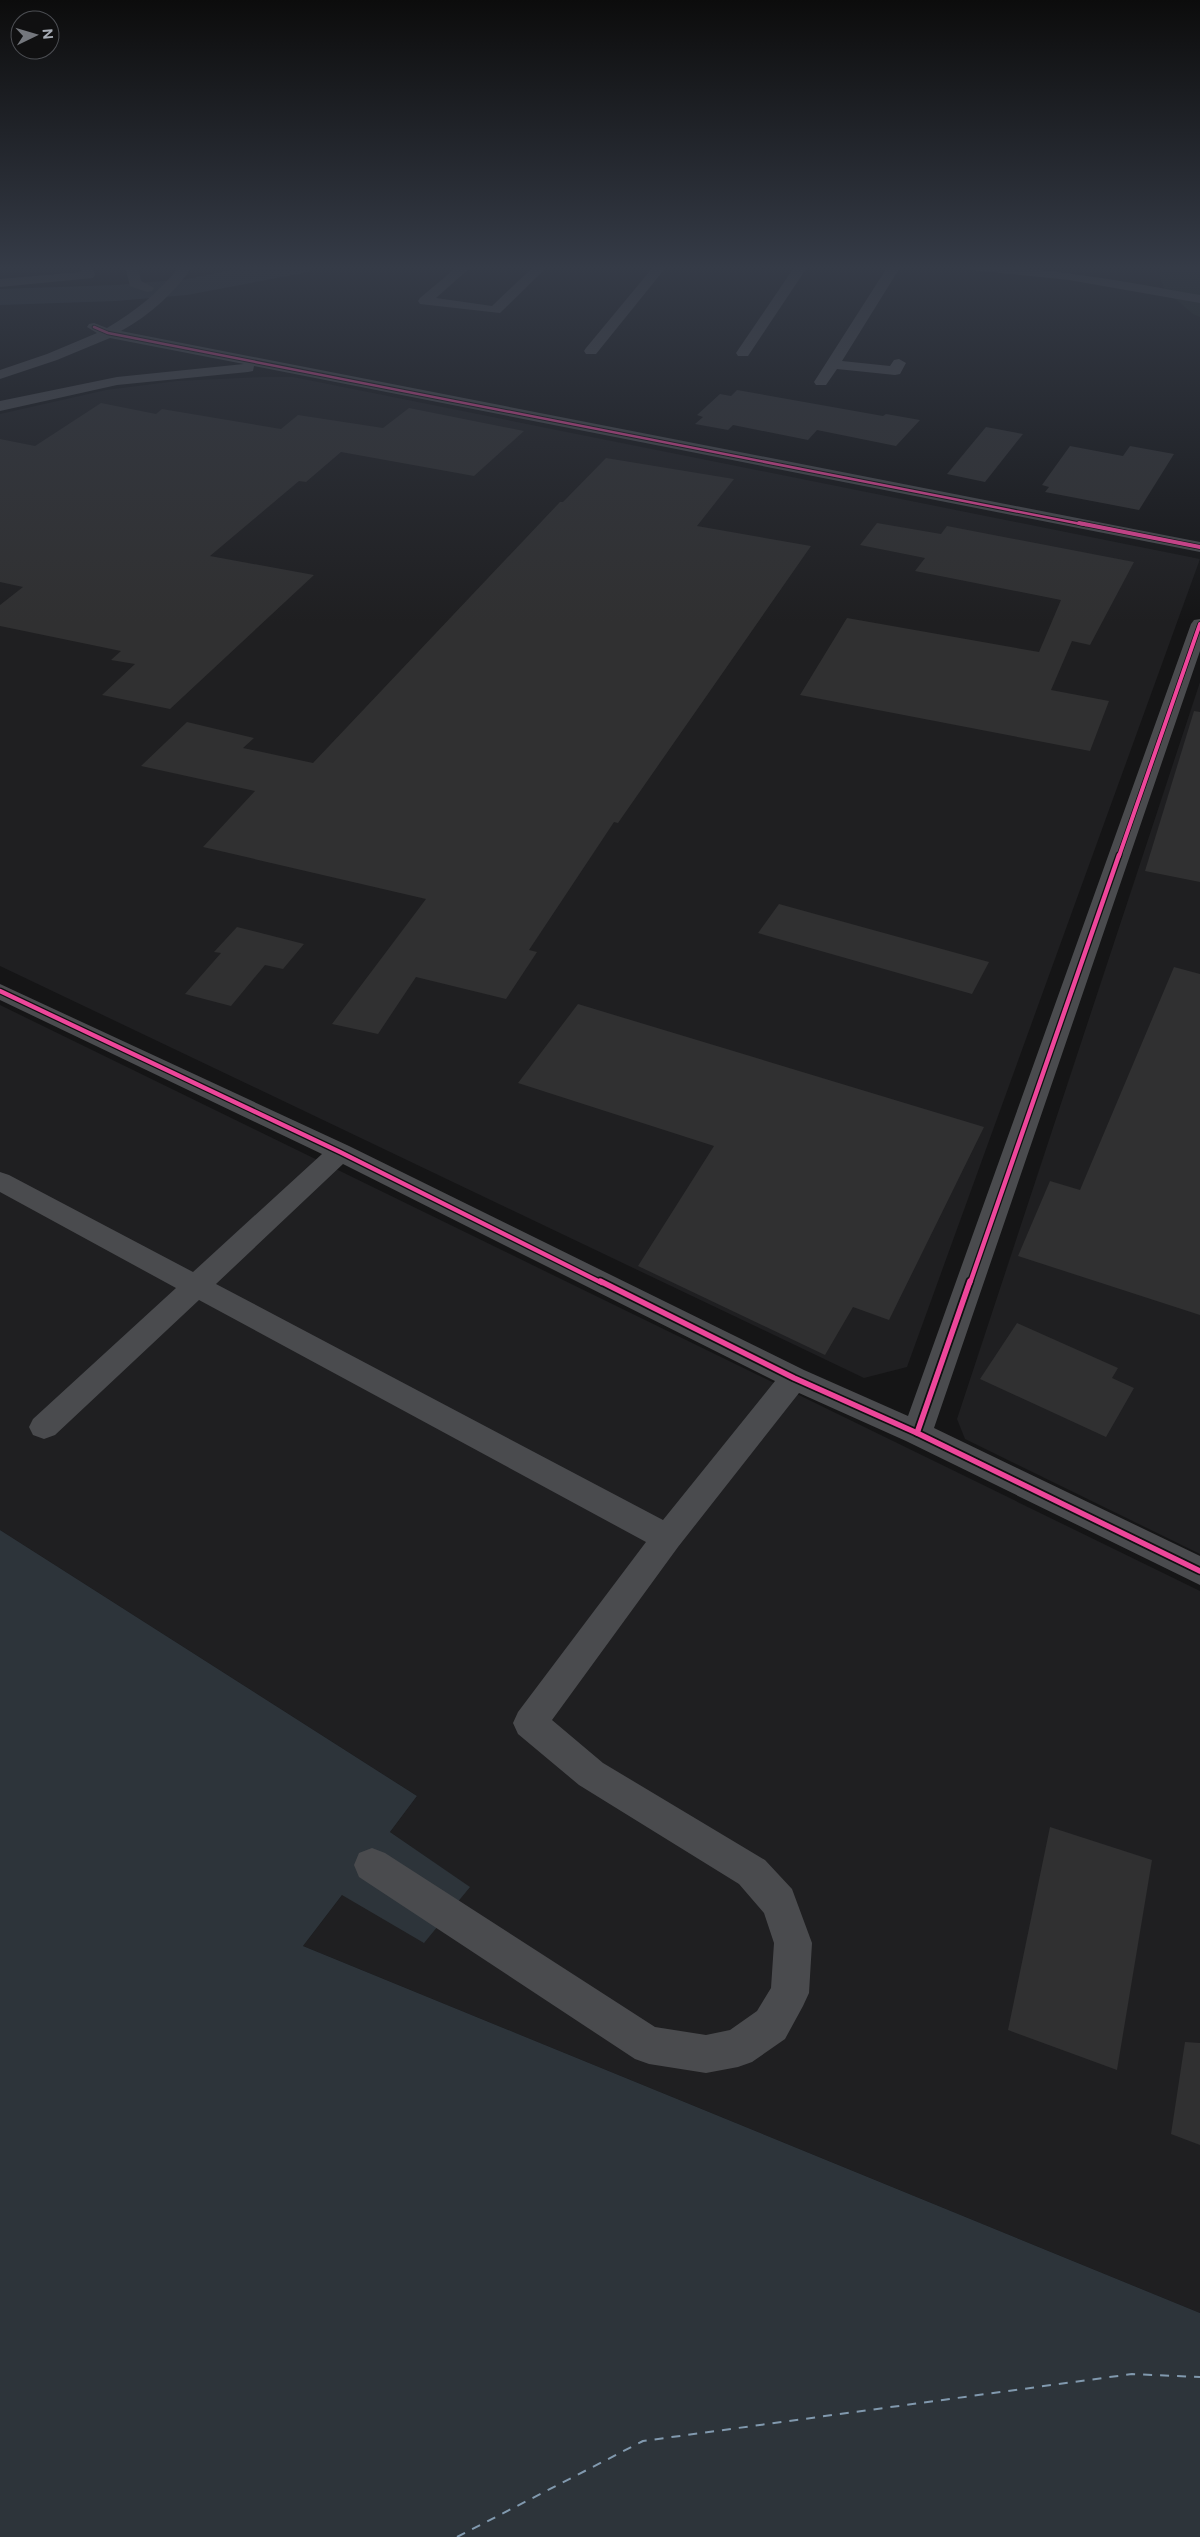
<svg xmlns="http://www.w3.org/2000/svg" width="1200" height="2537" viewBox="0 0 1200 2537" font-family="Figtree,sans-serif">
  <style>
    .built { fill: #1f1f21 }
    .green { fill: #1f2620 }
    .water { fill: #2d343a }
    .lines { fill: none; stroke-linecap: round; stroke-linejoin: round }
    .river { fill: #2d343a; fill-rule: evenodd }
    .ferry { stroke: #8199ae; stroke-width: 2; stroke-dasharray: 9 8; stroke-linecap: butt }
    .building { fill: #303031 }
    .minor { fill: #4a4b4e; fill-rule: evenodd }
    .cycleway-far3-casing { stroke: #101011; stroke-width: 4.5 }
    .cycleway-far2-casing { stroke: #101011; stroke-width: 5.5 }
    .cycleway-far1-casing { stroke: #101011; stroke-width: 7 }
    .cycleway-casing { stroke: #101011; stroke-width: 9 }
    .cycleway-far3 { stroke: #ed469a; stroke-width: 2.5 }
    .cycleway-far2 { stroke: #ed469a; stroke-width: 4 }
    .cycleway-far1 { stroke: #ed469a; stroke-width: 4.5 }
    .cycleway { stroke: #ed469a; stroke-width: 5.5 }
  </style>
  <rect width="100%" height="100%" fill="#151516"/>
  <g class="built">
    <polygon points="263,377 293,377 1200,559 907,1367 864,1378 0,966 0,414 106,390 177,381"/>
    <polygon points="1200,682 1200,1554 965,1439 957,1419"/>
    <polygon points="0,1005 1200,1591 1200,2313 303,1946 342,1895 469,1887 390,1832 417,1796 0,1530"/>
  </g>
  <polygon class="green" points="1164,266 1200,266 1200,317 1193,314 1164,289 1159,274"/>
  <polygon class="water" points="0,1530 417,1796 390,1832 470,1887 424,1943 342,1895 303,1946 1200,2313 1200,2537 0,2537"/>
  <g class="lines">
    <polygon class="river" points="252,266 311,266 308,272 298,274 187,295 116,301 0,305 0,289 116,285 187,279"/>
    <polyline class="ferry" points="457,2537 643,2441 1132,2374 1200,2377"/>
  </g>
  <g class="building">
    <polygon points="737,390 883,416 886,414 920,420 896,446 817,430 808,440 733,425 728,430 695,424 703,417 697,415 720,394 731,396"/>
    <polygon points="101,403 156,414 162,409 281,429 298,415 383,428 409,408 524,431 474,476 341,452 306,482 299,481 210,556 314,575 170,709 102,695 135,664 111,660 121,651 0,626 0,605 23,587 0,582 0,439 35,446"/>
    <polygon points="986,427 1023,434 985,482 947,474"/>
    <polygon points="1070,446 1123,456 1130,446 1174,454 1139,510 1045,492 1049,487 1042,485"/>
    <polygon points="606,458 734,479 697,526 811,546 618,823 614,822 529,950 537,952 506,999 416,977 378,1034 332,1024 426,899 203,847 255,791 141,766 187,722 254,738 243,748 313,763 560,502 563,502"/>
    <polygon points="877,523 941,534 947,526 1134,562 1090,645 1072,641 1051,690 1109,701 1090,751 800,695 847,618 1039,652 1061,600 915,571 925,558 860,545"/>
    <polygon points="1194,711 1200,712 1200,882 1145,871"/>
    <polygon points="779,904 989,962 972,994 758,933"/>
    <polygon points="237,927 304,944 283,969 265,965 231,1006 185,994 221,953 214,952"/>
    <polygon points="1174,967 1200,974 1200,1315 1018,1256 1050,1181 1080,1190"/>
    <polygon points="578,1004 984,1127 889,1320 853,1307 825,1355 638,1266 714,1146 518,1083"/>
    <polygon points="1017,1323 1118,1368 1112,1378 1134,1388 1106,1437 980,1379"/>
    <polygon points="1050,1827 1152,1860 1117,2070 1008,2030"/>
    <polygon points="1185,2042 1200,2043 1200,2145 1171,2134"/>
  </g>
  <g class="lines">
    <g class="minor">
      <polygon points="80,266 93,266 95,275 93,278 0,287 0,279 81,272"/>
      <polygon points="125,266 138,266 141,281 154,288 152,291 147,292 130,286"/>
      <path d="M180,266H193C174,293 150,315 121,331L1200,542V552L254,366L253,371L248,372L117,385L0,411V401L117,377L244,364L110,338L57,360L0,379V370L47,354L97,333L87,327L89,324L94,323L107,328C136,311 159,292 180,266Z"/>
      <polygon points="458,266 472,266 436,298 492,306 534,266 548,266 500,313 420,304 418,301 420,298"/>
      <polygon points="654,266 667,266 596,354 586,354 584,351 586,348"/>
      <polygon points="795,266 808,266 748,356 738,356 736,353"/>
      <polygon points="888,266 901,266 842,361 890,366 894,360 899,359 906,363 900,374 895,375 837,369 826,385 816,385 814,382"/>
      <path d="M965,266C1045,266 1121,281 1200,295V303L1069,280L971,270Z"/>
      <path d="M1200,619V651L934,1428L1200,1556V1585L906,1441L799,1393L678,1547L552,1720L603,1763L765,1860L792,1889L812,1943L809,1993L803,2006L785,2039L752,2062L738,2067L706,2073L649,2064L635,2059L359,1877L354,1865L359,1853L372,1848L385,1853L655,2027L706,2035L730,2030L757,2011L771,1988L774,1943L764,1913L739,1884L579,1785L518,1734L513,1723L518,1712L646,1542L199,1300L55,1435L44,1439L33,1435L29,1427L33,1419L176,1288L0,1192V1172L9,1175L193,1272L322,1154L0,1000V984L349,1146L804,1370L908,1416L1191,624L1194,620ZM343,1164L775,1381L663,1520L216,1284Z"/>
    </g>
    <g class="cycleway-far3-casing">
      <polyline id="cycleway-far3" points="94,327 108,333 1086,525"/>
    </g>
    <g class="cycleway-far2-casing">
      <g id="cycleway-far2">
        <polyline points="1079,523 1200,547"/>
        <polyline points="1119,856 1200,624"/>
      </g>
    </g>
    <g class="cycleway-far1-casing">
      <g id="cycleway-far1">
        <polyline points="0,991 340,1152 602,1283"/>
        <polyline points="970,1283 1119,855"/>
      </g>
    </g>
    <g class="cycleway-casing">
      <g id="cycleway">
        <polyline points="600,1281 794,1378 917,1433 1200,1571"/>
        <polyline points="917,1433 970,1281"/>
      </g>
    </g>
    <use href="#cycleway-far3" class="cycleway-far3"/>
    <use href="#cycleway-far2" class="cycleway-far2"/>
    <use href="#cycleway-far1" class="cycleway-far1"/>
    <use href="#cycleway" class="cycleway"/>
  </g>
  <linearGradient id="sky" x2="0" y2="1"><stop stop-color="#0c0c0c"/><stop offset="0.43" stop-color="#353b47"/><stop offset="1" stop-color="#353b47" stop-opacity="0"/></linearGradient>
  <rect width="1200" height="622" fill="url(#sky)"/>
  <g transform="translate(35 35) rotate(85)"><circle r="24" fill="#101011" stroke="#4c4e53"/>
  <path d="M0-4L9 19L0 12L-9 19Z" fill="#74777d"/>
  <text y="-8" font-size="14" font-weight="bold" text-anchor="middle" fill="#a7acb5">N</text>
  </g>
</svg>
